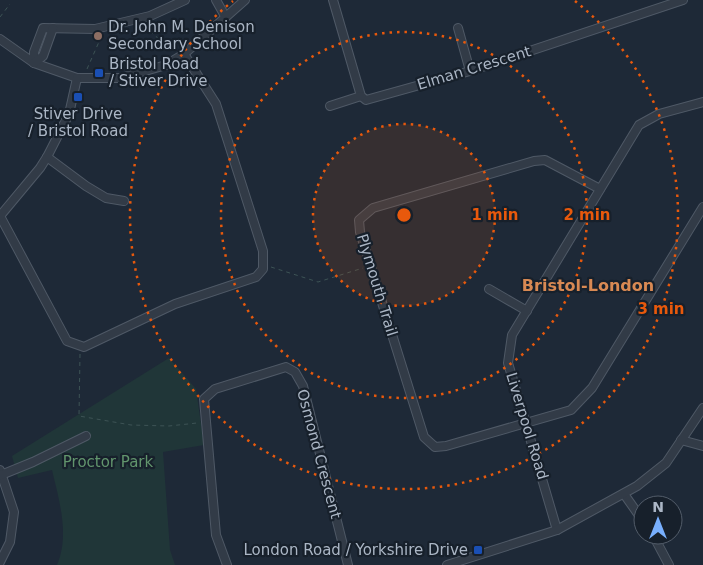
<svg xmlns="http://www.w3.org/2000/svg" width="703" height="565" viewBox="0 0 703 565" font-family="'DejaVu Sans',sans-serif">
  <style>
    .green { fill: #203638 }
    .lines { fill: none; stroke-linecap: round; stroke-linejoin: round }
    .minor-casing { stroke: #4f5966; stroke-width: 10 }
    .path { stroke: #3d5355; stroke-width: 1; stroke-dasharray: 4 4; stroke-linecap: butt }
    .minor { stroke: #323b47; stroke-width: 8 }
    .ring { fill: none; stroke: #e8590c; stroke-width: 2.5; stroke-dasharray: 2.5 5 }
    .education-dot { fill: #8d6e63; stroke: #17202b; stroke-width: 2 }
    .transit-dot { fill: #1a4fb4; stroke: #17202b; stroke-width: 2 }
    .labels { text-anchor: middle; stroke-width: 4.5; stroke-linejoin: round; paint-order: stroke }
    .poi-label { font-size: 15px; fill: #abb6c5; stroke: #17202b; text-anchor: start }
    .street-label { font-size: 15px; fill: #abb6c5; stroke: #17202b }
    .park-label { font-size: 15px; fill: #62956d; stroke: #17202b }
    .neighbourhood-label { font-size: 16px; font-weight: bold; fill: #d88953; stroke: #17202b }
    .centre { fill: #e8590c; stroke: #17202b; stroke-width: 2.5 }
    .ring-label { font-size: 15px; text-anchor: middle; font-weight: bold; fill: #e8590c; stroke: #17202b; stroke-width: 4.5; stroke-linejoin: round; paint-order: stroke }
  </style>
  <rect width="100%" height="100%" fill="#1e2937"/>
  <path class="green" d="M169,358L196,389L204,445L163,452L170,550L175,565H57C70,535 59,500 52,470L18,478L12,456Z"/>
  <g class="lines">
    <g class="minor-casing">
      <g id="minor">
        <polyline points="216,0 225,16"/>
        <polyline points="333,0 361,96 366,100 470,71 683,0"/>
        <polyline points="458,28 470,71"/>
        <polyline points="0,39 34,63 77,78 121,78 166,65 184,54 245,0"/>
        <polyline points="34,63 34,52 43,28 95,29 150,16 185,0"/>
        <polyline points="34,63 43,56 53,28"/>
        <polyline points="330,106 361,96"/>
        <polyline points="47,157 86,186 106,198 124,201"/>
        <polyline points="600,189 545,160 534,161 373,208 359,220 360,232 424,437 435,447 446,446 571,410 592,388 703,207"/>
        <polyline points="0,216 67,341 84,347 175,304 256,277 263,269 263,251 216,104 184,54"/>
        <polyline points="0,216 40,168 47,157 69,114 77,78"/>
        <polyline points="489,289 527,311"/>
        <polyline points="681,440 703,446"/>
        <polyline points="0,470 14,512 10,542 0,562"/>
        <polyline points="1,475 33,462 86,436"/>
        <polyline points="624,494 643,521"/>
        <polyline points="557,530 508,363 512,335 639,125 659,114 703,102"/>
        <polyline points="653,535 669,565"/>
        <polyline points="227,565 216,535 204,399 215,389 286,367 295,372 303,386 348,565"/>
        <polyline points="447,565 557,530 637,486 666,463 703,408"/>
      </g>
    </g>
    <g class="path">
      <polyline points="0,17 10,4"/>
      <polyline points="144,26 156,36 167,51"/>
      <polyline points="87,69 102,35"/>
      <polyline points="271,267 318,282 363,268"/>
      <polyline points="80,354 79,416 131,425 169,426 197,423"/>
    </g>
    <use href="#minor" class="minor"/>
  </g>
  <circle cx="404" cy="215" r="91" fill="#e8590c" fill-opacity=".12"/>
  <g class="ring">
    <circle cx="404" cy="215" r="91"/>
    <circle cx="404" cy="215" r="183"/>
    <path d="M575 1A274 274 0 1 1 233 1"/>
  </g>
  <circle class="education-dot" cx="98" cy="36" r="5"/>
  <g class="transit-dot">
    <rect x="94" y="68" width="10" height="10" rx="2.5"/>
    <rect x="73" y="92" width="10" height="10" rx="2.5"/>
    <rect x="473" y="545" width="10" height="10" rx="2.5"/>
  </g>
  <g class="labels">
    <g class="poi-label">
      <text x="108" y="32">Dr. John M. Denison<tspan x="108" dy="17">Secondary School</tspan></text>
      <text x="109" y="69">Bristol Road<tspan x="109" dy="17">/ Stiver Drive</tspan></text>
      <text x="78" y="119" text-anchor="middle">Stiver Drive<tspan x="78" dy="17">/ Bristol Road</tspan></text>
      <text x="468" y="555" text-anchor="end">London Road / Yorkshire Drive</text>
    </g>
    <g class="street-label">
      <text transform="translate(474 68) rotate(-17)" y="5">Elman Crescent</text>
      <text transform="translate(377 285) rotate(73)" y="5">Plymouth Trail</text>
      <text transform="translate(527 426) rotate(73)" y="5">Liverpool Road</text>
      <text transform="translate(319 454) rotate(75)" y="5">Osmond Crescent</text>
    </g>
    <g class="park-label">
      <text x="108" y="467">Proctor Park</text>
    </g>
    <g class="neighbourhood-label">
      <text x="588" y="291">Bristol-London</text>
    </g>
  </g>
  <circle cx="404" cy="215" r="8" class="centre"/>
  <g class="ring-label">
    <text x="495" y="220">1 min</text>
    <text x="587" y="220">2 min</text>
    <text x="661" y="314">3 min</text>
  </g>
  <g transform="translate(658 520)"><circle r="24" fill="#17202b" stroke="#525c69"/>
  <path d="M0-4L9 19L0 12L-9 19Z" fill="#78affd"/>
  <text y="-8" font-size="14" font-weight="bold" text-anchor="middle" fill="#abb6c5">N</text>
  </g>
</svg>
